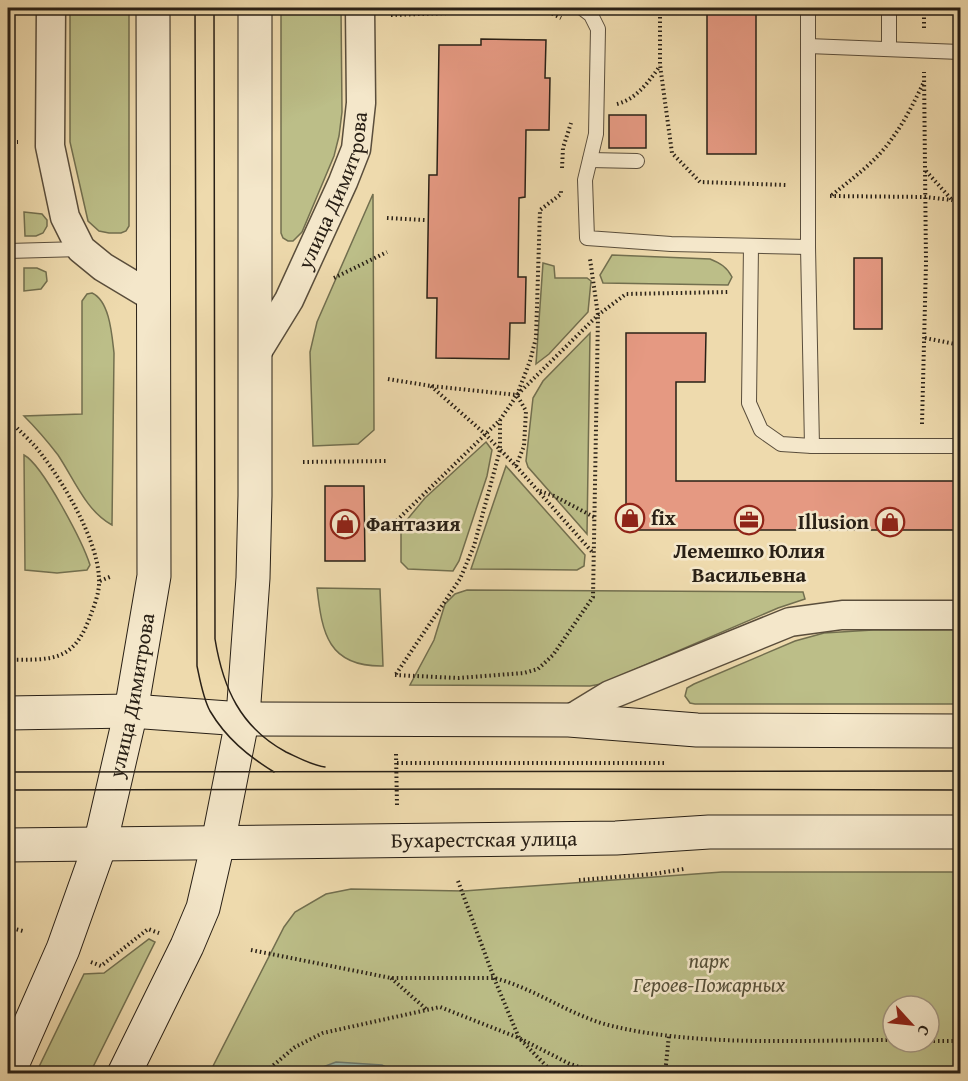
<svg xmlns="http://www.w3.org/2000/svg" width="968" height="1081" viewBox="0 0 968 1081" font-family="'Gentium Book Plus',serif">
  <style>
    .green { fill: #bcbe88; stroke: #726f4f; stroke-width: 1.5; fill-rule: evenodd }
    .water { fill: #99baae; stroke: #6c7c71; stroke-width: 1.5 }
    .lines { fill: none; stroke-linecap: round; stroke-linejoin: round }
    .shore { stroke: #616d62; stroke-width: 1.5 }
    .building { fill: #e59982; stroke: #292016; stroke-width: 1.5 }
    .lane-casing { stroke: #5a4e3c; stroke-width: 16 }
    .street-casing { stroke: #5a4e3c; stroke-width: 31 }
    .secondary-casing { stroke: #292016; stroke-width: 35 }
    .path { stroke: #292016; stroke-width: 4; stroke-dasharray: 1.5 3; stroke-linecap: butt }
    .lane { stroke: #f4e7ca; stroke-width: 14 }
    .street { stroke: #f4e7ca; stroke-width: 28 }
    .secondary { stroke: #f4e7ca; stroke-width: 33 }
    .tram { stroke: #292016; stroke-width: 1.5 }
    .labels { text-anchor: middle; stroke-width: 5; stroke-linejoin: round; paint-order: stroke }
    .street-label { font-size: 21px; fill: #292016; stroke: #f4e7ca }
    .poi-label { font-size: 21px; font-weight: bold; fill: #292016; stroke: #f4e7ca; text-anchor: start }
    .park-label { font-size: 21px; font-style: italic; fill: #554f38; stroke: #f4e7ca }
  </style>
  <rect width="100%" height="100%" fill="#eedaad"/>
  <filter id="stains"><feTurbulence type="fractalNoise" baseFrequency=".00333" numOctaves="4"/><feColorMatrix values="0 0 0 0 .2 0 0 0 0 .09 0 0 0 0 .02 0 0 0 .5 -.17"/></filter>
  <radialGradient id="worn" r=".72"><stop offset=".6" stop-color="#630" stop-opacity="0"/><stop offset="1" stop-color="#630" stop-opacity=".3"/></radialGradient>
  <g class="green">
    <rect x="8" y="8" width="2" height="126"/>
    <polygon points="70,8 129,8 129,226 126,231 121,233 109,233 99,231 88,221 70,142"/>
    <polygon points="281,8 341,8 342,112 339,136 334,156 302,232 293,241 288,241 283,238 281,233"/>
    <polygon points="373,194 374,430 358,444 313,446 310,352 317,322"/>
    <polygon points="24,212 42,214 47,220 47,226 43,233 36,236 25,236"/>
    <path d="M612,255L710,259C720,263 727,267 732,277L728,285L603,283L600,275Z"/>
    <polygon points="543,263 554,266 555,278 587,278 591,281 588,312 549,354 536,364"/>
    <polygon points="24,268 37,268 46,272 47,281 41,289 24,291"/>
    <path d="M92,293C110,301 112,336 114,353L112,525C86,511 74,479 58,455C48,442 36,428 24,416L82,414V301L87,294Z"/>
    <polygon points="590,333 587,534 528,467 526,461 533,398 543,381"/>
    <polygon points="486,442 492,450 487,476 459,561 453,571 408,569 401,562 401,527 425,498"/>
    <path d="M24,455C43,465 83,543 90,565L87,570L57,573L25,570Z"/>
    <polygon points="506,466 585,555 584,566 577,570 471,569"/>
    <path d="M317,588L380,589L383,666C328,667 322,633 317,588Z"/>
    <polygon points="467,590 803,592 805,599 778,608 601,684 590,686 410,685 434,640 445,604 455,594"/>
    <polygon points="873,630 960,630 960,704 695,704 690,703 685,696 687,688 694,684 795,641 824,633"/>
    <path d="M722,872H960V1073L209,1074L284,927L295,912L326,894L351,889L464,891ZM893,1006H929V1042H893Z"/>
    <polygon points="149,939 155,942 90,1073 36,1073 84,974 104,973"/>
  </g>
  <polygon class="water" points="336,1062 382,1065 398,1073 307,1073"/>
  <g class="lines">
    <polyline class="shore" points="323,1074 338,1068 380,1071 385,1074"/>
  </g>
  <g class="building">
    <rect x="707" y="8" width="49" height="146"/>
    <polygon points="481,39 546,40 545,78 550,78 549,130 526,130 525,197 519,198 518,277 526,277 525,323 510,323 509,359 436,358 437,298 427,298 429,175 437,175 439,45 481,45"/>
    <rect x="609" y="115" width="37" height="33"/>
    <rect x="854" y="258" width="28" height="71"/>
    <polygon points="626,333 706,333 705,382 676,382 676,481 960,481 960,530 626,530"/>
    <polygon points="325,486 364,486 365,561 325,561"/>
  </g>
  <g class="lines">
    <g class="lane-casing">
      <g id="lane">
        <polyline points="582,8 591,15 598,29 596,134 585,180 587,238 671,244 808,247"/>
        <polyline points="808,8 808,247 812,446"/>
        <polyline points="808,46 960,52"/>
        <polyline points="889,49 889,8"/>
        <polyline points="590,160 637,161"/>
        <polyline points="751,246 749,403 761,430 781,444 812,446 960,446"/>
        <polyline points="8,251 81,249"/>
      </g>
    </g>
    <g class="street-casing">
      <g id="street">
        <polyline points="51,8 50,146 65,217 81,249 103,267 153,297"/>
        <path id="s1" d="M254,357L289,300L343,182L356,149L361,103L360,8"/>
        <polyline points="569,720 610,695 790,622 842,615 960,615"/>
      </g>
    </g>
    <g class="secondary-casing">
      <g id="secondary">
        <polyline points="8,713 131,711 242,719 569,720 697,730 960,731"/>
        <path id="s2" d="M8,845L616,838L709,832H960"/>
        <path id="s3" d="M8,1074L63,949L100,845L131,711L154,576L153,8"/>
        <polyline points="124,1074 187,946 203,908 218,843 243,716 253,578 255,496 255,8"/>
      </g>
    </g>
    <g class="path">
      <polyline points="660,8 660,65 672,153 700,182 786,185"/>
      <polyline points="391,15 538,10 547,11 561,18"/>
      <polyline points="924,28 924,8"/>
      <path d="M617,104C637,99 649,81 660,66"/>
      <polyline points="8,142 18,142"/>
      <polyline points="562,168 563,148 571,123"/>
      <polyline points="926,171 952,200 960,200"/>
      <path d="M832,195C853,178 878,160 893,137C905,121 914,102 923,84"/>
      <polyline points="830,196 925,197 952,200 960,205"/>
      <polyline points="387,218 425,220"/>
      <polyline points="334,278 387,252"/>
      <polyline points="925,338 960,345"/>
      <polyline points="388,379 431,386 517,395"/>
      <polyline points="431,386 485,434 516,466 593,553"/>
      <polyline points="517,395 530,361 536,338 540,210 561,194 561,191"/>
      <polyline points="922,424 926,263 924,72"/>
      <polyline points="303,462 386,461"/>
      <polyline points="516,466 524,446 526,411 517,395"/>
      <polyline points="540,491 554,496 594,517"/>
      <polyline points="387,530 500,420 517,395 598,315 626,294 728,292"/>
      <polyline points="100,581 112,576"/>
      <path d="M8,660C26,659 50,662 66,652C79,644 86,628 91,614C95,604 100,590 99,579C98,541 65,485 42,455C35,445 25,436 17,428"/>
      <polyline points="396,674 460,579 474,546 500,450 500,420"/>
      <polyline points="395,675 458,678 524,673 538,669 553,655 593,597 598,315 590,259"/>
      <polyline points="396,754 397,805"/>
      <polyline points="397,763 666,763"/>
      <polyline points="579,880 653,874 684,869"/>
      <polyline points="458,881 494,978 519,1038 554,1074"/>
      <polyline points="8,927 23,931"/>
      <path d="M251,950L391,978H494C535,988 570,1016 612,1026C700,1047 802,1040 893,1040"/>
      <polyline points="91,962 101,966 148,929 159,933"/>
      <polyline points="391,978 426,1009"/>
      <polyline points="929,1041 960,1041"/>
      <polyline points="263,1074 295,1047 323,1033 440,1007 519,1038 570,1064 601,1074"/>
      <polyline points="665,1074 669,1035"/>
    </g>
    <use href="#lane" class="lane"/>
    <use href="#street" class="street"/>
    <use href="#secondary" class="secondary"/>
    <g class="tram">
      <path d="M195,8L197,666C200,680 203,698 210,711C226,738 248,756 274,772"/>
      <path d="M214,8L215,639C223,688 240,727 286,752C299,758 311,765 325,767"/>
      <polyline points="8,772 960,771"/>
      <path d="M8,790C325,787 643,790 960,790"/>
    </g>
  </g>
  <defs>
    <g id="shop-ring" transform="scale(1.5)"><circle r="9.5" fill="#f4e7ca" stroke="#8f2418" stroke-width="1.5"/><path d="M-5-2.5h2.3a2.7 3.5 0 0 1 5.4 0H5L5.5 6h-11ZM-1.5-2.5h3a1.5 2.3 0 0 0-3 0Z" fill="#8f2418"/></g>
    <g id="office-ring" transform="scale(1.5)"><circle r="9.5" fill="#f4e7ca" stroke="#8f2418" stroke-width="1.5"/><path d="M-6-3h4V-5.5h4V-3h4V5H-6ZM-1-4.5V-3h2v-1.5ZM-6 0V1H6V0Z" fill="#8f2418"/></g>
  </defs>
  <g fill-rule="evenodd">
    <use href="#shop-ring" x="630" y="518"/>
    <use href="#office-ring" x="749" y="520"/>
    <use href="#shop-ring" x="890" y="522"/>
    <use href="#shop-ring" x="345" y="524"/>
  </g>
  <g class="labels">
    <g class="street-label">
      <text dy="7" stroke="none"><textPath href="#s1" startOffset="186">улица Димитрова</textPath></text>
      <text dy="7" stroke="none"><textPath href="#s3" startOffset="400">улица Димитрова</textPath></text>
      <text dy="7" stroke="none"><textPath href="#s2" startOffset="476">Бухарестская улица</textPath></text>
    </g>
    <g class="poi-label">
      <text x="651" y="525">fix</text>
      <text x="869" y="529" text-anchor="end">Illusion</text>
      <text x="366" y="531">Фантазия</text>
      <text x="749" y="558" text-anchor="middle">Лемешко Юлия<tspan x="749" dy="24">Васильевна</tspan></text>
    </g>
    <g class="park-label">
      <text x="709" y="968">парк<tspan x="709" dy="24">Героев-Пожарных</tspan></text>
    </g>
  </g>
  <rect width="968" height="1081" fill="none" stroke="#eedaad" stroke-width="30"/>
  <rect x="9" y="9" width="950" height="1063" fill="none" stroke="#292016" stroke-width="3"/>
  <rect x="15" y="15" width="938" height="1051" fill="none" stroke="#292016" stroke-width="1.5"/>
  <g transform="translate(911 1024) rotate(117)"><circle r="28" fill="#f4e7ca" stroke="#a39782" stroke-width="1.5"/>
  <path d="M0-4.5L10 22L0 15L-10 22Z" fill="#8f2418"/>
  <text y="-9" font-size="16" font-weight="bold" text-anchor="middle" fill="#292016">С</text>
  </g>
  <rect width="100%" height="100%" filter="url(#stains)"/>
  <rect width="100%" height="100%" fill="url(#worn)"/>
</svg>
